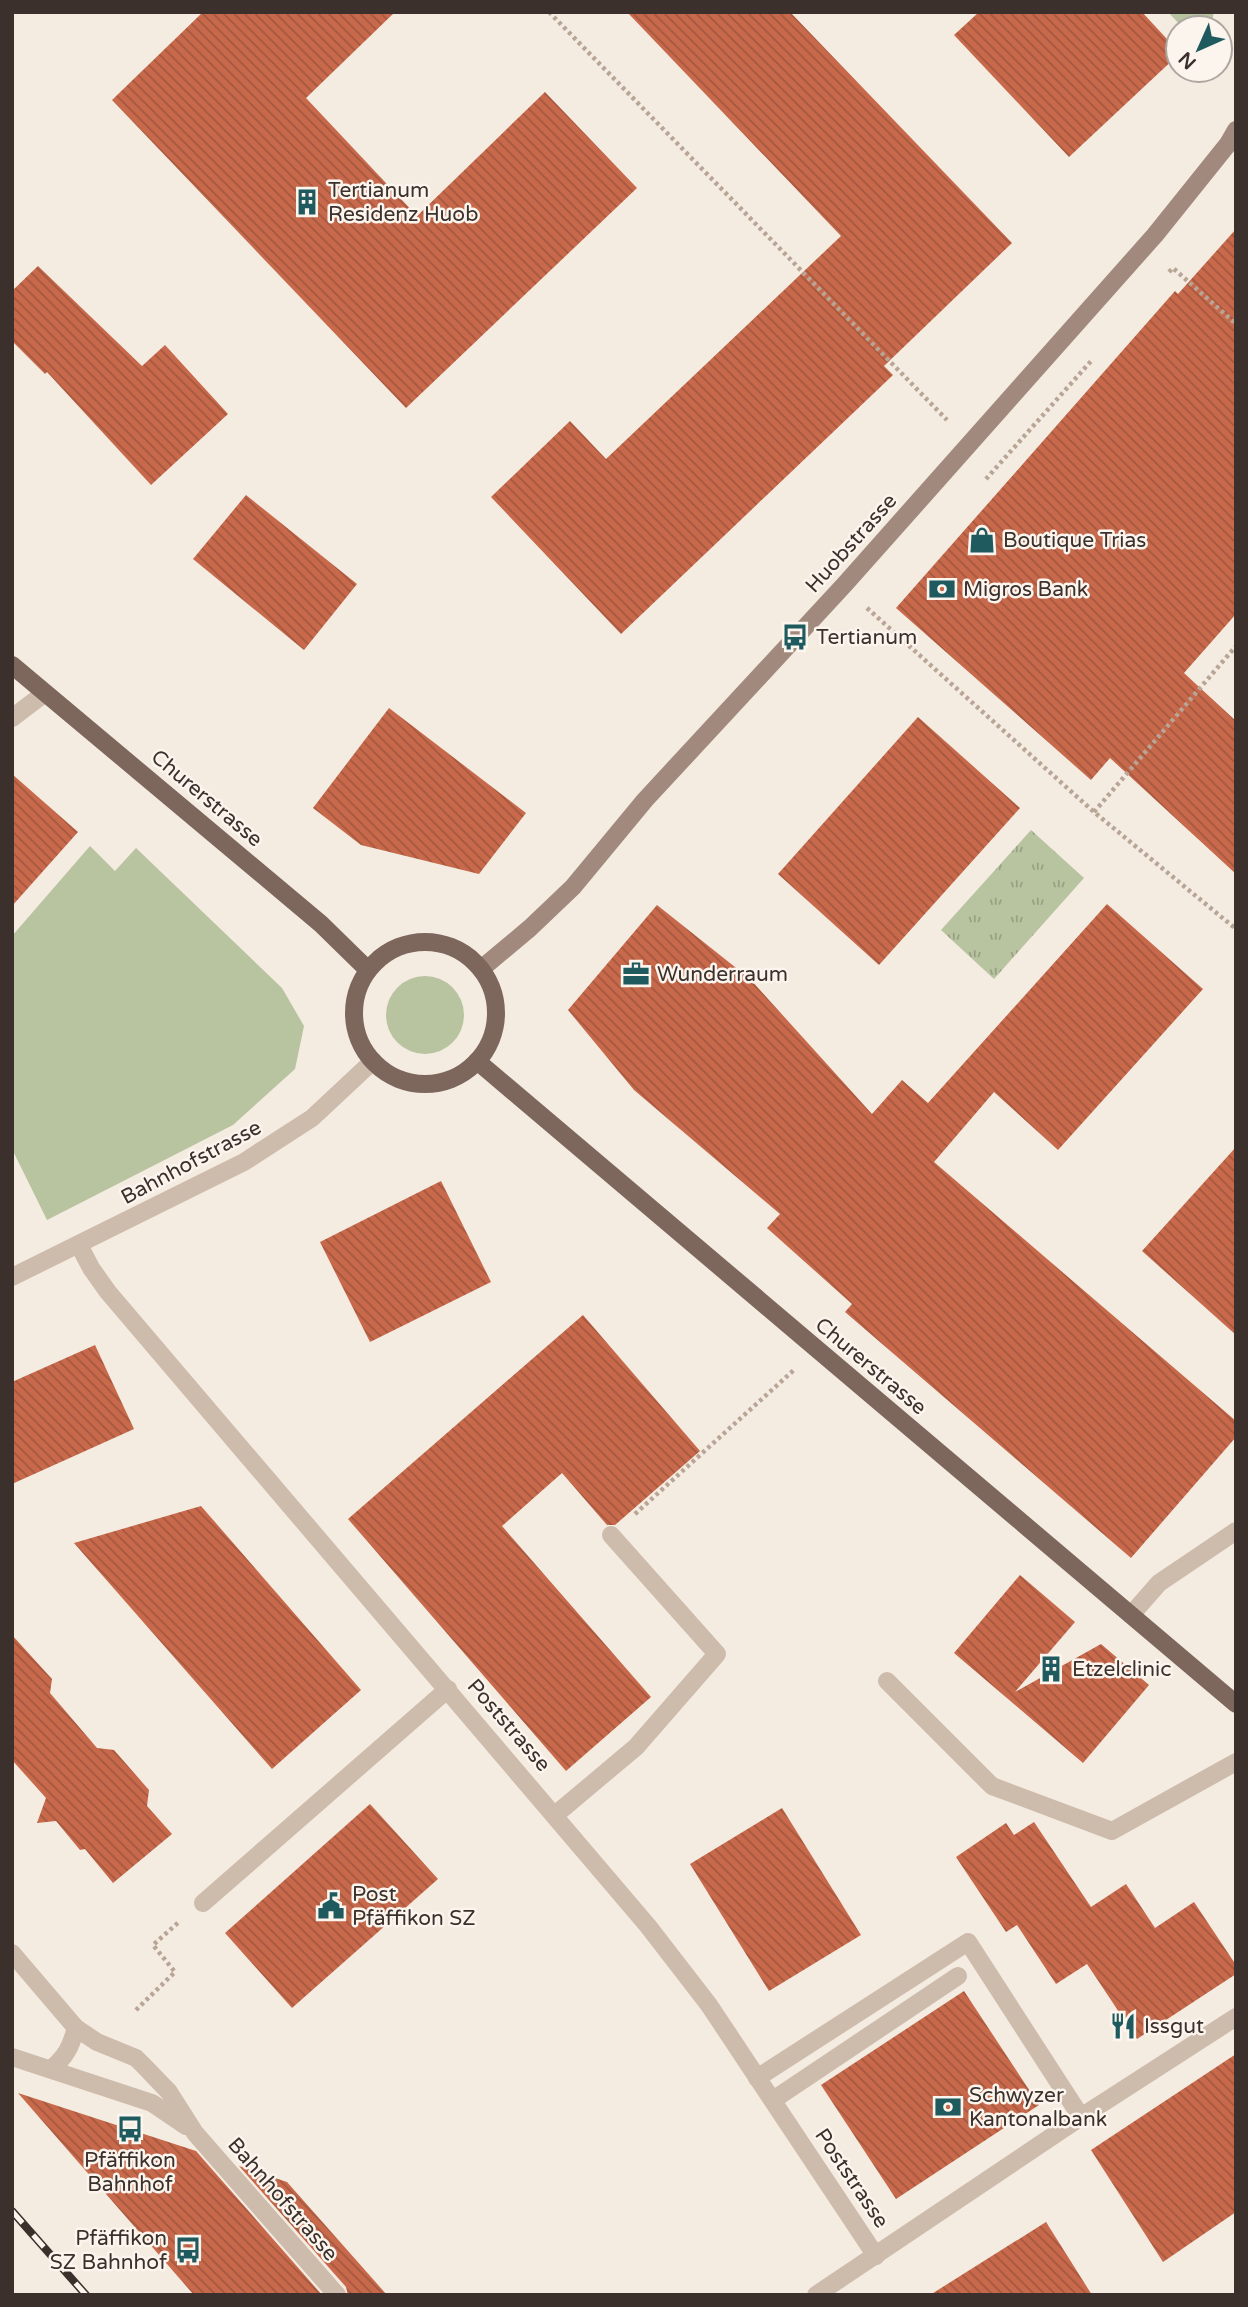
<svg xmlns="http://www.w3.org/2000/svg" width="1248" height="2307" viewBox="0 0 1248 2307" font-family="'Varela Round',sans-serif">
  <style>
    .grass { fill: #b8c4a0 }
    .park { fill: url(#park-tufts) }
    .building { fill: url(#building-back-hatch) }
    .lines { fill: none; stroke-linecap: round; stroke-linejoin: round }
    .path { stroke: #b9a596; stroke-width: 4.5; stroke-dasharray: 3.5 3.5; stroke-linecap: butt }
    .lane { stroke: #cdbbac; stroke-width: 18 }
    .street { stroke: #cdbbac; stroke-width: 18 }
    .secondary { stroke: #a18a7d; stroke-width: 18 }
    .primary { stroke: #7d675c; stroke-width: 18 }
    .rail-casing { stroke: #3b302b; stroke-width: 8 }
    .rail { stroke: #fbf5ee; stroke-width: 5; stroke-dasharray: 16; stroke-linecap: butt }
    .labels { text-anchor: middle; stroke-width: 5; stroke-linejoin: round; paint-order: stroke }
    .poi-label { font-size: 21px; fill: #3b302b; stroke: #fbf5ee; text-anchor: start }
    .street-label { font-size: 21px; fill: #3b302b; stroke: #fbf5ee }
  </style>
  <defs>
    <pattern id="park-tufts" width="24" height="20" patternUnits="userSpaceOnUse" patternTransform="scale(1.75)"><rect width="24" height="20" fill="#b8c4a0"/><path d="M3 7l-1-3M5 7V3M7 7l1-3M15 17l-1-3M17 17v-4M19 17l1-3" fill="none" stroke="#97a083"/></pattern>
    <pattern id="building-back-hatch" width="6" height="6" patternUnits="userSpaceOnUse" patternTransform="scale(1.75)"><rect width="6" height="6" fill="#c8694b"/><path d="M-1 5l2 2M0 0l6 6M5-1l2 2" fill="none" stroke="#a4573f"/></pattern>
  </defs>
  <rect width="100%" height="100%" fill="#f4ebe1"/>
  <g class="grass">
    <polygon points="90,846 115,871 136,848 282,988 304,1026 295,1069 233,1125 47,1220 12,1149 12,936"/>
    <circle cx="425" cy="1015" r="39"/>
  </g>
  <g class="park">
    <polygon points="1168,12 1214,12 1210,28 1183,28"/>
    <polygon points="1031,830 1084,878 994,979 941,930"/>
  </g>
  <g class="building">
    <polygon points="203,12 395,12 306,98 417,216 545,92 637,188 406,408 112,100"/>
    <polygon points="627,12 790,12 1012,243 884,366 893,375 621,634 491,497 570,421 606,459 841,236"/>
    <polygon points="979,12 1142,12 1178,51 1178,55 1069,157 954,35"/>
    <polygon points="1236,229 1236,614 1184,673 1236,721 1236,874 1110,758 1091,780 896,608 1175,291 1178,294"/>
    <polygon points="38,266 142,366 165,345 228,414 151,485 47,372 45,374 12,341 12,291"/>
    <polygon points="246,495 357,584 304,650 193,559"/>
    <polygon points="389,708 526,813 479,874 361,845 313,808"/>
    <polygon points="918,717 1020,808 879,965 778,874"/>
    <polygon points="12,774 78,832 12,906"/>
    <polygon points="1107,904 1203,989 1058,1150 994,1092 934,1162 1236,1421 1236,1437 1131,1558 845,1312 852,1304 767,1228 780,1214 634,1090 568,1010 657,905 750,979 872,1114 902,1080 928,1103"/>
    <polygon points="1236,1147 1236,1335 1142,1251"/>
    <polygon points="441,1181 491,1282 370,1342 320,1242"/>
    <polygon points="583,1315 700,1451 615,1525 607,1525 562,1473 502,1526 651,1697 566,1771 348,1519"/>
    <polygon points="95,1345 134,1429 12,1484 12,1382"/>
    <polygon points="201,1506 361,1690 272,1769 74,1543"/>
    <polygon points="1020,1575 1075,1622 1015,1692 1101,1644 1149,1685 1083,1763 954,1653"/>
    <polygon points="12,1635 52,1679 50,1693 97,1748 114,1750 149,1790 147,1806 172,1834 113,1883 85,1849 80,1850 56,1821 37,1823 46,1798 12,1760"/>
    <polygon points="370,1804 438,1879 292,2008 225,1933"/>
    <polygon points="782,1808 861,1935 769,1991 690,1864"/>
    <polygon points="1034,1822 1091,1907 1126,1884 1155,1928 1194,1902 1236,1965 1236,1974 1137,2039 1087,1964 1056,1984 1017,1925 1006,1932 956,1857 1006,1823 1014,1835"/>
    <polygon points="964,1991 1039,2105 896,2199 821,2085"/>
    <polygon points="1236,2054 1236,2212 1163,2262 1091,2150"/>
    <polygon points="18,2093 196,2151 322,2295 194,2295"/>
    <polygon points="239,2166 287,2182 387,2295 348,2295 346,2287"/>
    <polygon points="1046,2222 1092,2295 930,2295"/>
  </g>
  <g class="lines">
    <g class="path">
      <polyline points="549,12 947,420"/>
      <polyline points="1169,272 1173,268 1236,324"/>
      <polyline points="986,479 1092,360"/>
      <polyline points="867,608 1094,812 1236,929"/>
      <polyline points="1094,812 1236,646"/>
      <polyline points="635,1514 795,1369"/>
      <polyline points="136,2010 175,1972 153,1945 180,1921"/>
    </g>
    <g class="lane">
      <polyline points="12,718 45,693"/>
      <polyline points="887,1681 992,1786 1112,1831 1236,1762"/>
      <polyline points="555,1815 636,1747 717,1654 611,1535"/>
      <polyline points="203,1903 448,1689"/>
      <path d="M51,2069C66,2057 71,2046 76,2028"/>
      <polyline points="757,2078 968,1942 1081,2117"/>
      <polyline points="773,2100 958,1976"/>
    </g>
    <g class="street">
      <polyline points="79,1245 91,1268 108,1292 648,1926 709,2005 876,2256"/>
      <polyline points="12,1277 244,1162 312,1118 373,1061"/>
      <polyline points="1131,1615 1159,1583 1236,1531"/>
      <polyline points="12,1953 76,2028 97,2042 136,2058 145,2067 169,2092 195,2133 337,2295"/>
      <polyline points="12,2057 152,2103 186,2126"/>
      <polyline points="816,2295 1081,2117 1236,2017"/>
    </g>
    <polyline class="secondary" points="481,969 530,928 573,887 645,800 845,584 1155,235 1228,144 1236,130"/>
    <g class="primary">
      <polyline points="12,665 321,924 368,970"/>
      <circle cx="425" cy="1013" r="71"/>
      <polyline points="477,1061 1236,1704"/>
    </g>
    <g class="rail-casing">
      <polyline id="rail" points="12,2211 86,2295"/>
    </g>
    <use href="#rail" class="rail"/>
  </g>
  <defs>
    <g id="building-bare" transform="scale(2.1)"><path d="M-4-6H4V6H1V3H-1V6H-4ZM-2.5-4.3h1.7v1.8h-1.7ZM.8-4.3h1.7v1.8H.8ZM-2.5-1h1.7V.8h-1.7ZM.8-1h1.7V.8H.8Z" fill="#1f5a5e" stroke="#fbf5ee" stroke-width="2.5" paint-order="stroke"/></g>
    <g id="shop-bare" transform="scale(2.1)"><path d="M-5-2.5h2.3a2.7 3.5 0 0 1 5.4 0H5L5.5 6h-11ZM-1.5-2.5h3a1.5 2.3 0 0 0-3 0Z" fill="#1f5a5e" stroke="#fbf5ee" stroke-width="2.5" paint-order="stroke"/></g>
    <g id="bank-bare" transform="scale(2.1)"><path d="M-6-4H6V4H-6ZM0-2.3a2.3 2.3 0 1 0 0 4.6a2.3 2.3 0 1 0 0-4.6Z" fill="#1f5a5e" stroke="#fbf5ee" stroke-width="2.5" paint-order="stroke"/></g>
    <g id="bus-bare" transform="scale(2.1)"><path d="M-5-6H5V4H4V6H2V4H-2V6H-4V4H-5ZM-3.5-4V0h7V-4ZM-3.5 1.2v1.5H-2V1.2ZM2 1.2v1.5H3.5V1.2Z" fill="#1f5a5e" stroke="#fbf5ee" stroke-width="2.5" paint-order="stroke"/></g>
    <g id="office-bare" transform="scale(2.1)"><path d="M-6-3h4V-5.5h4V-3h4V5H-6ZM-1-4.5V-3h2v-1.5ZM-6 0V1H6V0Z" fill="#1f5a5e" stroke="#fbf5ee" stroke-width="2.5" paint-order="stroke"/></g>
    <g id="civic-bare" transform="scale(2.1)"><path d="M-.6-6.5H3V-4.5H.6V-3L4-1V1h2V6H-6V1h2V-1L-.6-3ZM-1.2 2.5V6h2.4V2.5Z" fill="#1f5a5e" stroke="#fbf5ee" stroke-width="2.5" paint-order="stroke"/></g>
    <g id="restaurant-bare" transform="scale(2.1)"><path d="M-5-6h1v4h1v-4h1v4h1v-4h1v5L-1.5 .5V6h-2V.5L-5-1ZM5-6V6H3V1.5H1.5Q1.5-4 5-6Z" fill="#1f5a5e" stroke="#fbf5ee" stroke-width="2.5" paint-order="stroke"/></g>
  </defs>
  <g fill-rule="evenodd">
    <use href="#building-bare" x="307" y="202"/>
    <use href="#shop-bare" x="982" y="540"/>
    <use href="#bank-bare" x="942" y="589"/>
    <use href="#bus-bare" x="795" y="637"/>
    <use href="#office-bare" x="636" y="974"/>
    <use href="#building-bare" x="1051" y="1669"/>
    <use href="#civic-bare" x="331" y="1906"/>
    <use href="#restaurant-bare" x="1123" y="2026"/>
    <use href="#bank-bare" x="948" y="2107"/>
    <use href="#bus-bare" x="130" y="2129"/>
    <use href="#bus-bare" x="188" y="2250"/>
  </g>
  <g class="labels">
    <g class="poi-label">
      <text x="328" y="197">Tertianum<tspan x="328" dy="24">Residenz Huob</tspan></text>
      <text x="1003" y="547">Boutique Trias</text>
      <text x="963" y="596">Migros Bank</text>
      <text x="816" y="644">Tertianum</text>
      <text x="657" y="981">Wunderraum</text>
      <text x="1072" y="1676">Etzelclinic</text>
      <text x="352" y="1901">Post<tspan x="352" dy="24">Pfäffikon SZ</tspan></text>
      <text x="1144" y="2033">Issgut</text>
      <text x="969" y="2102">Schwyzer<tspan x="969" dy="24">Kantonalbank</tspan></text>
      <text x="130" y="2167" text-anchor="middle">Pfäffikon<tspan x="130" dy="24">Bahnhof</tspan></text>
      <text x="167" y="2245" text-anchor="end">Pfäffikon<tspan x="167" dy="24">SZ Bahnhof</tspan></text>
    </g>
    <g class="street-label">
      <text transform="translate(851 543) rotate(-48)" y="7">Huobstrasse</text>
      <text transform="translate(207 798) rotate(40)" y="7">Churerstrasse</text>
      <text transform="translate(191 1162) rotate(-28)" y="7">Bahnhofstrasse</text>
      <text transform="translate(871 1366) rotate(40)" y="7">Churerstrasse</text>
      <text transform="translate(509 1725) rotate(49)" y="7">Poststrasse</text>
      <text transform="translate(852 2178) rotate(56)" y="7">Poststrasse</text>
      <text transform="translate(283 2199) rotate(49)" y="7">Bahnhofstrasse</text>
    </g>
  </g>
  <rect width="1248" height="2307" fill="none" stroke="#3b302b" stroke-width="28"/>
  <g transform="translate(1199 49) rotate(225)"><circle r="33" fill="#fbf5ee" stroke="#aea6a0" stroke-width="2"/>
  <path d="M0-5L12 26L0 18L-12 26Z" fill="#1f5a5e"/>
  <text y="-10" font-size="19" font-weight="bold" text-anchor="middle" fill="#3b302b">N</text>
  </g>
</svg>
